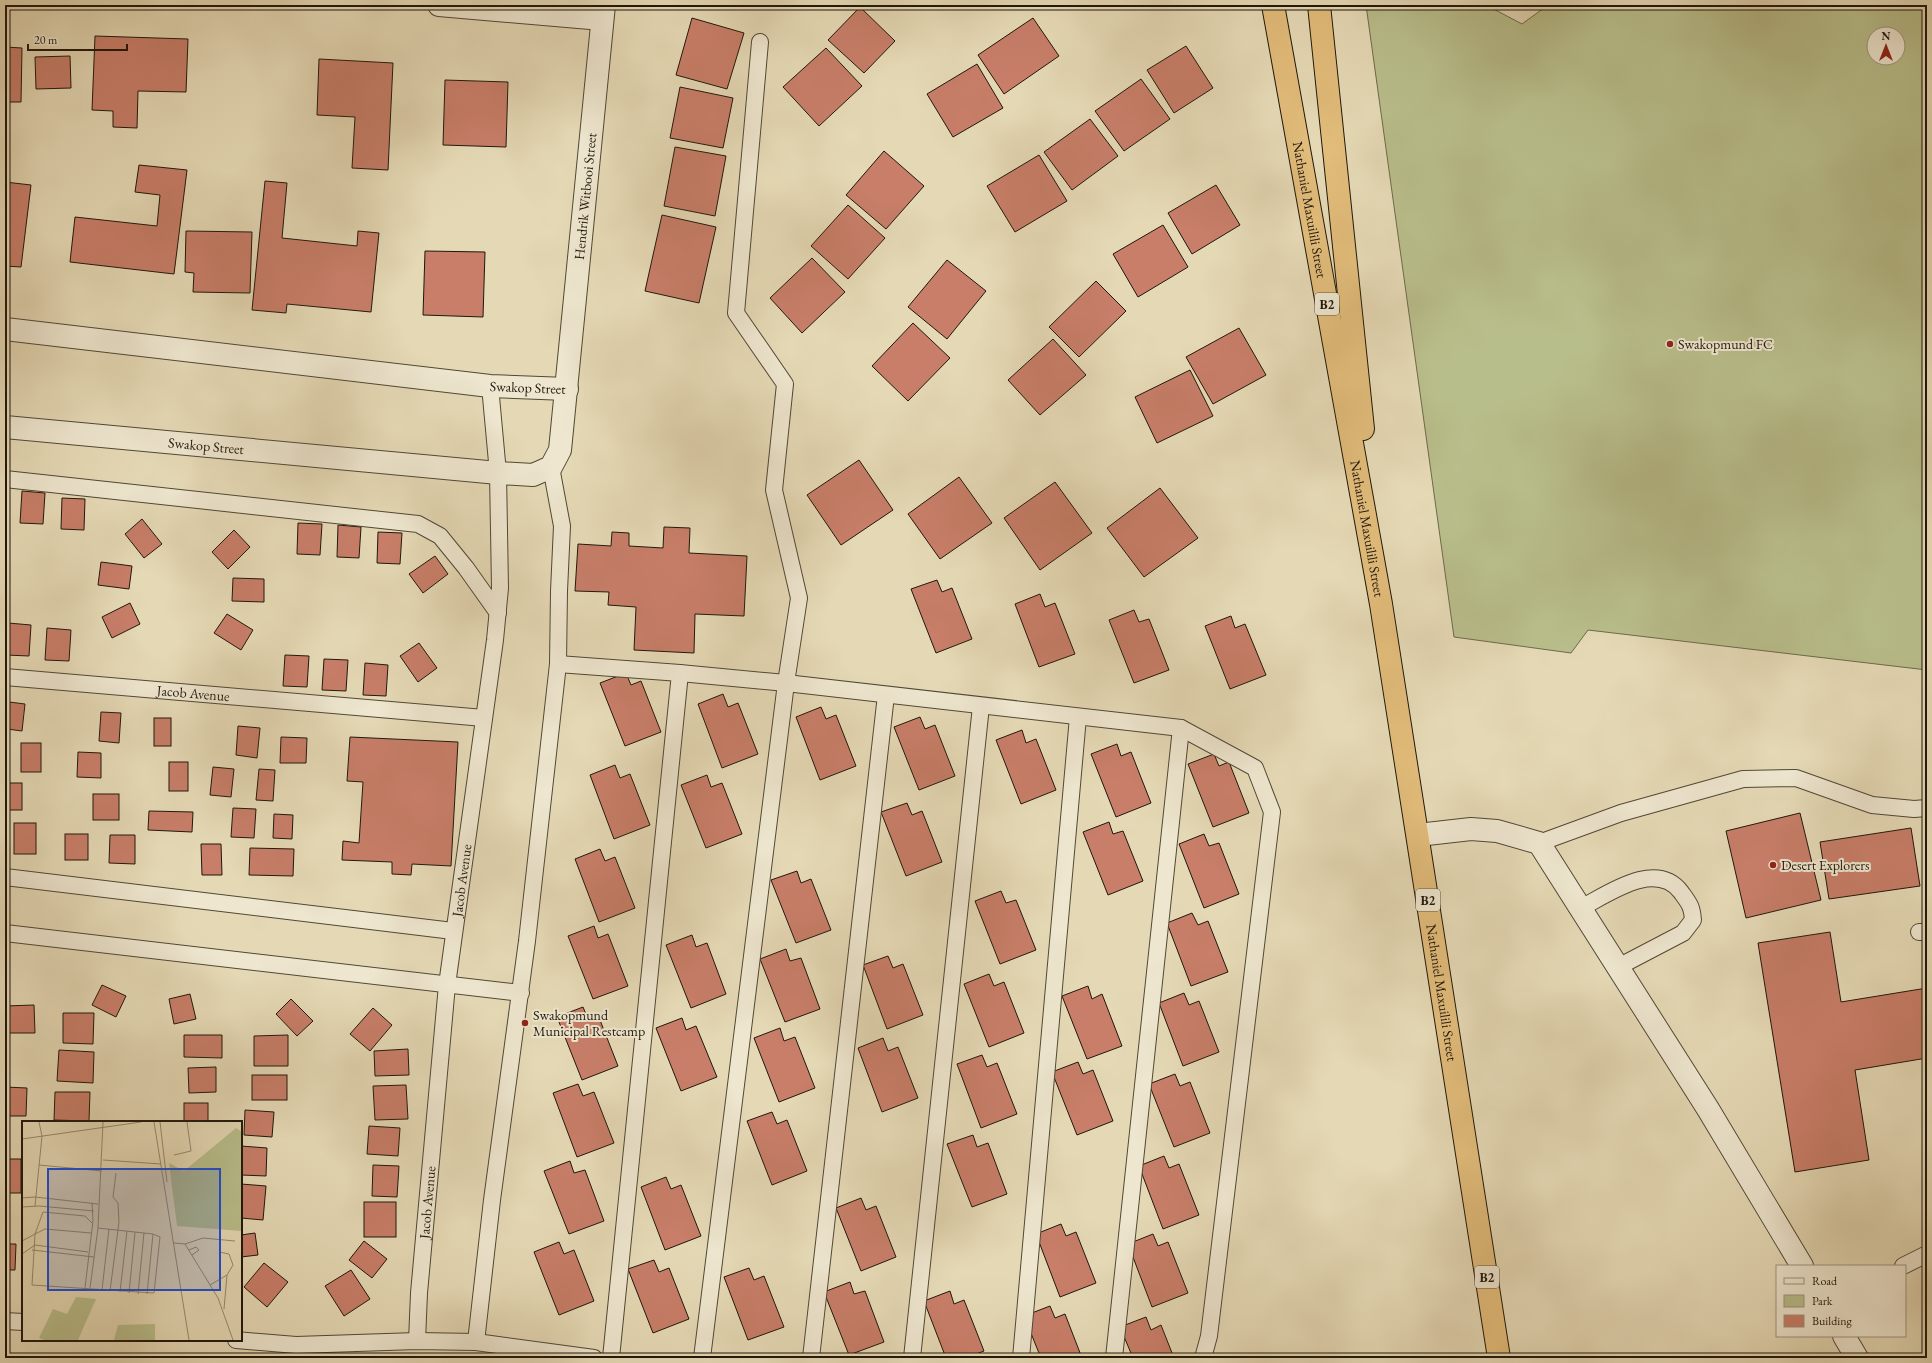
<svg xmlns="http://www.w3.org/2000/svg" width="1932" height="1363" viewBox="0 0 1932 1363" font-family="'EB Garamond',serif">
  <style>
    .green { fill: #b8be8b; stroke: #6c6a4c; fill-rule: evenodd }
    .building { fill: #c87e69; stroke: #1f170c }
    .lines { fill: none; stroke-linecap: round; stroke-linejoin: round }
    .service-casing { stroke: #504836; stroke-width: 18 }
    .minor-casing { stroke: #504836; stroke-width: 24 }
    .trunk-casing { stroke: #1f170c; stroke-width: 24 }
    .service { stroke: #eee6cf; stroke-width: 16 }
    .minor { stroke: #eee6cf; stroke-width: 22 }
    .trunk { stroke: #e2bc7a; stroke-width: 22 }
    .poi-dot { fill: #8f2418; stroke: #eee6cf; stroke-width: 1.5 }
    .labels { text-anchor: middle; stroke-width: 4; stroke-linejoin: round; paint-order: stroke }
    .shield { fill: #eee6cf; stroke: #5d5546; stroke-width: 1 }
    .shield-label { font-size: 13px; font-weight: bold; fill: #1f170c }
    .street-label { font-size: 14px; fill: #1f170c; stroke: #eee6cf }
    .poi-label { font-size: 14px; fill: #1f170c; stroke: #eee6cf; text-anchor: start }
    .inset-road { fill: none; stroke: #968b71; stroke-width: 1 }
    .view { fill: #1d4ed8; fill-opacity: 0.15; stroke: #1d4ed8; stroke-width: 2 }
    .inset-edge { fill: none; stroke: #1f170c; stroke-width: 2 }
  </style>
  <rect width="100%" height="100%" fill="#e5d9b5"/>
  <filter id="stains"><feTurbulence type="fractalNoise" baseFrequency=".005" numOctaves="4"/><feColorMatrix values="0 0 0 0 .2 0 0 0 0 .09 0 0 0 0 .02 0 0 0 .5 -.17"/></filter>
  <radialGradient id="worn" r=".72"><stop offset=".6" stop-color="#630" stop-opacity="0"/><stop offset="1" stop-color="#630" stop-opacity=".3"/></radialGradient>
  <path class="green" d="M1366,5H1486L1522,24L1548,5H1927V670L1588,630L1571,653L1454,637ZM1874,34H1898V58H1874Z"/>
  <g class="building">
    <polygon points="860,7 895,41 864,73 828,40"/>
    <polygon points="692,18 744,33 727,89 676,75"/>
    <polygon points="1033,18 1059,56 1004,94 978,55"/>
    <polygon points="95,36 188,39 186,92 138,91 137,128 113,127 113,111 92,110"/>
    <polygon points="1186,46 1213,88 1174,113 1147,70"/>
    <polygon points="5,47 22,48 21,102 5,102"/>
    <polygon points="826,48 862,86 819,126 783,87"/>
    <polygon points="70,56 71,88 36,89 35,57"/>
    <polygon points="319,59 393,63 388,170 352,168 355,117 317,115"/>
    <polygon points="977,64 1003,108 953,137 927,94"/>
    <polygon points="1141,79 1170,119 1124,151 1095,111"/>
    <polygon points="445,80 508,82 506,147 443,145"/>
    <polygon points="680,87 733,98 723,148 670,138"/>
    <polygon points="1090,119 1118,156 1072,190 1044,152"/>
    <polygon points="675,147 726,156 715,216 664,206"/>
    <polygon points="884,151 924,186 886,229 846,195"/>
    <polygon points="1039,155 1067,201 1015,232 987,186"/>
    <polygon points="139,165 187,170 174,274 70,262 75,217 157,226 160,195 135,192"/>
    <polygon points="265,181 287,183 282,238 357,246 358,231 379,233 371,312 287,304 286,313 252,310"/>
    <polygon points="5,182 31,185 21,267 5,266"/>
    <polygon points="1216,185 1240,225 1192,254 1168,213"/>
    <polygon points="848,205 885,238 848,279 811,246"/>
    <polygon points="662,215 716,227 699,303 645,291"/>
    <polygon points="1163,225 1188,267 1138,297 1113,254"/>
    <polygon points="186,231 252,232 250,293 193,292 194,273 185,272"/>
    <polygon points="425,251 485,252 483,317 423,315"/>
    <polygon points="812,258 845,292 802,333 770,298"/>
    <polygon points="947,260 986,291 947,339 908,307"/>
    <polygon points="1096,281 1126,311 1079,357 1049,327"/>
    <polygon points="913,323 950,358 908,401 872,366"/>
    <polygon points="1239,328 1266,375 1213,404 1186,357"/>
    <polygon points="1053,339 1086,375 1040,415 1008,380"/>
    <polygon points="1190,370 1213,416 1157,443 1135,397"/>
    <polygon points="859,460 893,510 841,545 807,495"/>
    <polygon points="959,477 992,523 940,559 908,514"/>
    <polygon points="1055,482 1092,533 1040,570 1004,518"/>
    <polygon points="1160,488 1198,538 1144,577 1107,528"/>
    <polygon points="22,491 45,493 43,524 20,523"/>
    <polygon points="62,498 85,499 84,530 61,529"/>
    <polygon points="142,519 162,544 144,558 125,534"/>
    <polygon points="298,523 322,524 320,555 297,554"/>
    <polygon points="338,525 361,527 359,558 337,557"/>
    <polygon points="664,527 690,528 689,553 747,556 744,616 695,614 694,653 634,650 636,607 608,605 609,592 575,591 578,544 611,546 612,532 629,533 629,546 663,548"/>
    <polygon points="234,530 250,547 228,569 212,552"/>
    <polygon points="378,532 402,533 400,564 377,563"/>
    <polygon points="435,556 448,574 423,593 409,574"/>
    <polygon points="101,562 132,566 129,589 98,585"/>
    <polygon points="233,578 264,579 264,602 232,601"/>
    <polygon points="937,580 942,592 952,588 972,639 936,653 911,589"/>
    <polygon points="1040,594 1045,607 1055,603 1075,654 1039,667 1015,604"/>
    <polygon points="130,603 140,624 112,638 102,617"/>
    <polygon points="1134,610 1139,622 1149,619 1169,670 1134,683 1109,620"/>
    <polygon points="227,614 253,630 241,650 214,633"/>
    <polygon points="1231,616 1235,628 1245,624 1266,675 1230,689 1205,626"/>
    <polygon points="8,623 31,625 29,656 6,655"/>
    <polygon points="47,628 71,630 69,661 45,660"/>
    <polygon points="419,643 437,668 418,682 400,656"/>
    <polygon points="285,655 309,656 307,687 283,686"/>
    <polygon points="324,659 348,660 346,691 322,690"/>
    <polygon points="365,663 388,665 386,696 363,695"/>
    <polygon points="626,673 631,685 641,681 661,732 625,746 600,683"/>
    <polygon points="723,694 728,707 738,703 758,754 722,768 698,704"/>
    <polygon points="9,702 25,704 22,731 7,729"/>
    <polygon points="821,707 826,719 836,715 856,766 820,780 796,717"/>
    <polygon points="101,712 121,713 119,743 99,741"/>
    <polygon points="920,717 925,729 935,725 955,776 919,790 894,727"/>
    <rect x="154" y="718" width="17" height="28"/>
    <polygon points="238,726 260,728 257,758 236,755"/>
    <polygon points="1022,730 1026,743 1036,739 1056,790 1021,804 996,740"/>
    <polygon points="281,737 307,738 306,763 280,763"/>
    <polygon points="350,737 458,742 451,866 412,864 411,875 392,874 392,862 342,860 343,841 359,843 363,782 347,781"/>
    <rect x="21" y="743" width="20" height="29"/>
    <polygon points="1117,744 1121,756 1131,752 1151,803 1116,817 1091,754"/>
    <polygon points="78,752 101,753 101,778 77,777"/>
    <polygon points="1214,754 1219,766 1229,762 1249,813 1213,827 1188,764"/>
    <rect x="169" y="762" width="19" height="29"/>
    <polygon points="615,765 620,778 630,774 650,825 614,839 590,775"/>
    <polygon points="213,767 234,769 231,797 210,795"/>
    <polygon points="259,769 275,770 273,801 256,800"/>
    <polygon points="707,775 711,787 722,783 742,834 706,848 681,785"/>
    <rect x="5" y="783" width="17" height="27"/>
    <rect x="93" y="794" width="26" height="26"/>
    <polygon points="907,803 912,815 922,811 942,862 906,876 881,812"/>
    <polygon points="233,808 256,809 254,838 231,837"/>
    <polygon points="149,811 193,812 192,832 148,830"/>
    <polygon points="1800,813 1821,900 1746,918 1726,831"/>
    <polygon points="274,814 293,815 292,839 273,838"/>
    <polygon points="1109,822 1113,834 1123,831 1143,881 1108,895 1083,832"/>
    <rect x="14" y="823" width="22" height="31"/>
    <polygon points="1911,828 1920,886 1829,899 1820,842"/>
    <rect x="65" y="834" width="23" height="26"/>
    <polygon points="1204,834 1209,846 1219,843 1239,894 1204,908 1179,844"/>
    <polygon points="110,835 135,835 135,864 109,863"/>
    <polygon points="201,844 221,844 222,875 202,875"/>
    <polygon points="250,848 294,849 293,876 249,875"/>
    <polygon points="600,849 605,861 615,857 635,908 599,922 575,859"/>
    <polygon points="797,871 801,883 811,879 831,930 796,943 771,880"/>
    <polygon points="1001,891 1006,903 1016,900 1036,950 1000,964 975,901"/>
    <polygon points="1192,913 1198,925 1208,921 1228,972 1191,986 1167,923"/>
    <polygon points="594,926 598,938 608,934 628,986 593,999 568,936"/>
    <polygon points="1830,932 1841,1002 1927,988 1927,1058 1855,1070 1869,1160 1795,1172 1758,943"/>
    <polygon points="692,935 696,947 707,943 726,994 691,1008 666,945"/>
    <polygon points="786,949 790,961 801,958 820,1009 785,1022 760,959"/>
    <polygon points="888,956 893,968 903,964 923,1015 887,1029 863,965"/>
    <polygon points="989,974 994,986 1004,982 1024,1033 989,1047 964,984"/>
    <polygon points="102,985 126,996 116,1017 92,1005"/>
    <polygon points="1088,986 1092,999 1102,994 1122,1046 1087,1059 1062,996"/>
    <polygon points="1184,993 1189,1005 1199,1001 1219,1052 1183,1066 1159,1003"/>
    <polygon points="190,994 196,1019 174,1024 169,999"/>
    <polygon points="291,999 313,1021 297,1036 276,1014"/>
    <polygon points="34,1005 35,1033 5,1033 5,1006"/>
    <polygon points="583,1007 588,1019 598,1015 618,1066 582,1080 557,1017"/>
    <polygon points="373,1008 392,1025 370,1051 350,1034"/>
    <polygon points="63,1013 94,1013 93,1044 63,1043"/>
    <polygon points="682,1018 686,1030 696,1026 717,1077 681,1091 656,1028"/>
    <polygon points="780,1028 784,1041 795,1037 815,1088 779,1102 754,1038"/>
    <polygon points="184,1035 222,1035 222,1058 184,1057"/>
    <polygon points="288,1035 288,1066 254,1066 254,1036"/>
    <polygon points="883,1038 888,1051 898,1047 918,1098 882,1112 858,1048"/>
    <polygon points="408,1049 409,1075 375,1076 374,1051"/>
    <polygon points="59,1050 94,1052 93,1083 57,1081"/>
    <polygon points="982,1055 987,1067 997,1063 1017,1114 981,1128 957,1064"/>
    <polygon points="1078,1062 1083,1074 1093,1070 1113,1121 1077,1135 1052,1072"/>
    <polygon points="216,1067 216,1092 189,1093 188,1068"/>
    <polygon points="1175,1074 1180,1086 1190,1082 1210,1133 1174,1147 1149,1084"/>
    <rect x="252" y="1075" width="35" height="25"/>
    <polygon points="578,1084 583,1096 594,1092 614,1143 577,1157 553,1093"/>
    <polygon points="406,1085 408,1119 375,1120 373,1086"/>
    <polygon points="5,1087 27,1088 26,1116 5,1116"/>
    <polygon points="55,1092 90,1092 89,1121 54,1120"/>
    <rect x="184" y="1103" width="24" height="19"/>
    <polygon points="245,1110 274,1112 272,1137 244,1135"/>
    <polygon points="772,1112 777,1124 787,1120 807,1171 772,1185 747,1121"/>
    <polygon points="369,1126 400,1128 398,1156 367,1154"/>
    <polygon points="973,1135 977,1147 988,1143 1007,1194 972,1207 947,1144"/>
    <polygon points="241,1146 267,1148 266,1176 241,1175"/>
    <polygon points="1164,1156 1169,1168 1179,1164 1199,1215 1163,1229 1139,1166"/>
    <rect x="5" y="1159" width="16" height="34"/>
    <polygon points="570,1161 574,1173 585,1170 604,1221 569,1234 544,1171"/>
    <polygon points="373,1165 399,1166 397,1197 372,1196"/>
    <polygon points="666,1177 671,1189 681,1185 701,1236 665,1250 641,1187"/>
    <polygon points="241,1184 266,1186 263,1220 241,1218"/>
    <polygon points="861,1198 866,1210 876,1206 896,1257 861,1271 836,1208"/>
    <rect x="364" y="1202" width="32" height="35"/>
    <polygon points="1061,1224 1066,1236 1076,1232 1096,1283 1060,1297 1036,1234"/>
    <polygon points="255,1233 258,1255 241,1257 241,1235"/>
    <polygon points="1153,1234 1158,1246 1168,1242 1188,1293 1152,1307 1128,1244"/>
    <polygon points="364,1241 387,1259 372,1278 349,1260"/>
    <polygon points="559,1242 564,1254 574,1250 594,1301 559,1315 534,1252"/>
    <polygon points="5,1244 16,1244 15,1270 5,1270"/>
    <polygon points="654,1260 659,1272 669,1268 689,1319 653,1333 628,1269"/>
    <polygon points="264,1263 288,1282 267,1307 244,1287"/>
    <polygon points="749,1268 754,1280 764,1276 784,1327 748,1340 724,1277"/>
    <polygon points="351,1270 370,1299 344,1316 325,1286"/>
    <polygon points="850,1282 854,1294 865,1291 884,1342 849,1355 824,1292"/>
    <polygon points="950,1291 954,1304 964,1300 984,1351 966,1358 946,1358 924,1301"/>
    <polygon points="1050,1306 1055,1318 1065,1314 1082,1358 1041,1358 1024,1316"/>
    <polygon points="1146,1317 1151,1330 1161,1325 1174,1358 1133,1358 1120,1327"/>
  </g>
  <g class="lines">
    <g class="service-casing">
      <g id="service">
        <polyline points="5,479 418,524 440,536 466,568 498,613"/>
        <polyline points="558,664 680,673 786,683 1181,728 1255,768 1272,812 1209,1336 1203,1358"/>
        <path id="s1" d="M5,677L484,718"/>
        <polyline points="1539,843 1621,813 1743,779 1796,778 1872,805 1914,809 1927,808"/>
        <polyline points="5,877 453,931"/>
        <path d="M1581,908C1608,894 1656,859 1681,892C1689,903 1692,906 1693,920L1683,933L1618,967"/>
        <polyline points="1919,932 1927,932"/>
        <polyline points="5,933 521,993"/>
        <polyline points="1903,1266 1927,1254"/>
        <polyline points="5,1321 23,1322"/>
        <polyline points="236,1340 296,1345 417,1341 476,1342 594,1358"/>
        <path id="s2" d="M417,1341L419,1293L447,985L495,640L500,588L498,473L490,386"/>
        <polyline points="476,1342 492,1200 527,941 558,664 559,591 562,526 551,467"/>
        <polyline points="611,1358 680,673"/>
        <polyline points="702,1358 786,683 799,598 774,490 785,384 736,313 760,42"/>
        <polyline points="811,1358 886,695"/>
        <polyline points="912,1358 981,706"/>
        <polyline points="1021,1358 1078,717"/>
        <polyline points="1114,1358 1181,728"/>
      </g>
    </g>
    <g class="minor-casing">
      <g id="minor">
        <polyline points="439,5 602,19"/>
        <path id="s3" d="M5,329L490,386L567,389"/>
        <path id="s4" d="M5,427L498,473L533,475L551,467L560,450L604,5"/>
        <polyline points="1418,835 1471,829 1497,831 1539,843 1708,1109 1802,1266"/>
        <polyline points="1844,1336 1857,1358"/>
      </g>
    </g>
    <g class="trunk-casing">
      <g id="trunk">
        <path id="s5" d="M1273,5L1381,604L1499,1358"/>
        <polyline points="1319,5 1363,429"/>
      </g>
    </g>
    <use href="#service" class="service"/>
    <use href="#minor" class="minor"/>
    <use href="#trunk" class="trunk"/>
  </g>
  <g class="poi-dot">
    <circle cx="1670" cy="344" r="4"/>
    <circle cx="1773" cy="865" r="4"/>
    <circle cx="525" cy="1023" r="4"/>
  </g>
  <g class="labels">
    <g class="shield">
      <rect x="1315" y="293" width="24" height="22" rx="3"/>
      <rect x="1416" y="889" width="24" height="22" rx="3"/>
      <rect x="1475" y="1266" width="24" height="22" rx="3"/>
    </g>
    <g class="shield-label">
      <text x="1327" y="309">B2</text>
      <text x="1428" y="905">B2</text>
      <text x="1487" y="1282">B2</text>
    </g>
    <g class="street-label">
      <text dy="5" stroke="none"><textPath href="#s4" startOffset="824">Hendrik Witbooi Street</textPath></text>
      <text dy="5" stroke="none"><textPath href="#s5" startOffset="208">Nathaniel Maxuilili Street</textPath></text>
      <text dy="5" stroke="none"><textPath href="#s3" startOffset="526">Swakop Street</textPath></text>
      <text dy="5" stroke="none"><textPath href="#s4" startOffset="202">Swakop Street</textPath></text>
      <text dy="5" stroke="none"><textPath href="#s5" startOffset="532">Nathaniel Maxuilili Street</textPath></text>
      <text dy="5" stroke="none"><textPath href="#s1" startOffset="189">Jacob Avenue</textPath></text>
      <text dy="5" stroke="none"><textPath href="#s2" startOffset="463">Jacob Avenue</textPath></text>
      <text dy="5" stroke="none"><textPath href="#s5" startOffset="1002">Nathaniel Maxuilili Street</textPath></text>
      <text dy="5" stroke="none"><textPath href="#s2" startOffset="139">Jacob Avenue</textPath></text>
    </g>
    <g class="poi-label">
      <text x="1678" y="349">Swakopmund FC</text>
      <text x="1781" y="870">Desert Explorers</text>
      <text x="533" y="1020">Swakopmund<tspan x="533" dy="16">Municipal Restcamp</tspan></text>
    </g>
  </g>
  <g transform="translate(22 1121)">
    <rect width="220" height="220" fill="#e5d9b5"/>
    <path d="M214,7L220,11V110L155,105L147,42L162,50ZM54,176L74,178L56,219H22L17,217L31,188L45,193ZM133,203V219H92L96,204Z" fill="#b8be8b"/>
    <path class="inset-road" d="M132,1L167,219M138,1L145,61M0,18L119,1M152,34L169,30L165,1M81,39L139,43M17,44L80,50M0,77L13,76L76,83M13,85L20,15L17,1M0,86L17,85L72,90M69,112L23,108L13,113L10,164L132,172L138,116L131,113L76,107M0,120L13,113L21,91L63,95L70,102M152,122L163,123L181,117L213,120M163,123L196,177L211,219M10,129L72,136M167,129L174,126L177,129L170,134M0,133L13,124L66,131M188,164L205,154L211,144L207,133L197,131M63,167L71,100L70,82M68,167L76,107L81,1M80,169L87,108M88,170L97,101L96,82L91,76L94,52M98,171L105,110M107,172L113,111M116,173L122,112M125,173L131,113M202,188L205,154"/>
    <path class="view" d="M26,48H198V169H26Z"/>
    <rect width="220" height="220" class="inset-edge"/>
  </g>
  <rect width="1932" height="1363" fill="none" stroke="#e5d9b5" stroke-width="20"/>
  <rect x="6" y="6" width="1920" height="1351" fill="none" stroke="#1f170c" stroke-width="2"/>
  <rect x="10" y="10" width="1912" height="1343" fill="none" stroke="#1f170c"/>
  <rect x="1776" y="1265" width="130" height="72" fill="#eee6cf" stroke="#9b9381"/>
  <rect x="1784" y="1278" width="20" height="6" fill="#eee6cf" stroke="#9b9381"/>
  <text x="1812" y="1285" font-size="12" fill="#1f170c">Road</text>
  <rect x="1784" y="1295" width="20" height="12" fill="#b8be8b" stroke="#9b9381"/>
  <text x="1812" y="1305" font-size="12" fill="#1f170c">Park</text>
  <rect x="1784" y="1315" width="20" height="12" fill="#c87e69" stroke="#9b9381"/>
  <text x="1812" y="1325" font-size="12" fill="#1f170c">Building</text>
  <g transform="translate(1886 46)"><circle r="19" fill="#eee6cf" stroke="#9b9381"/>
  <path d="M0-3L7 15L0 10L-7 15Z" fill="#8f2418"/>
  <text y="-6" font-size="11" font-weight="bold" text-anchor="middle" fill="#1f170c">N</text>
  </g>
  <path d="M28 44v6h99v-6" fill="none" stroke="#1f170c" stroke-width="2"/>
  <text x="34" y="44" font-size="12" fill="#1f170c" stroke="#eee6cf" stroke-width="3" paint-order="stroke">20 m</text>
  <rect width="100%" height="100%" filter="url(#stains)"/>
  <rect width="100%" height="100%" fill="url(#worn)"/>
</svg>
